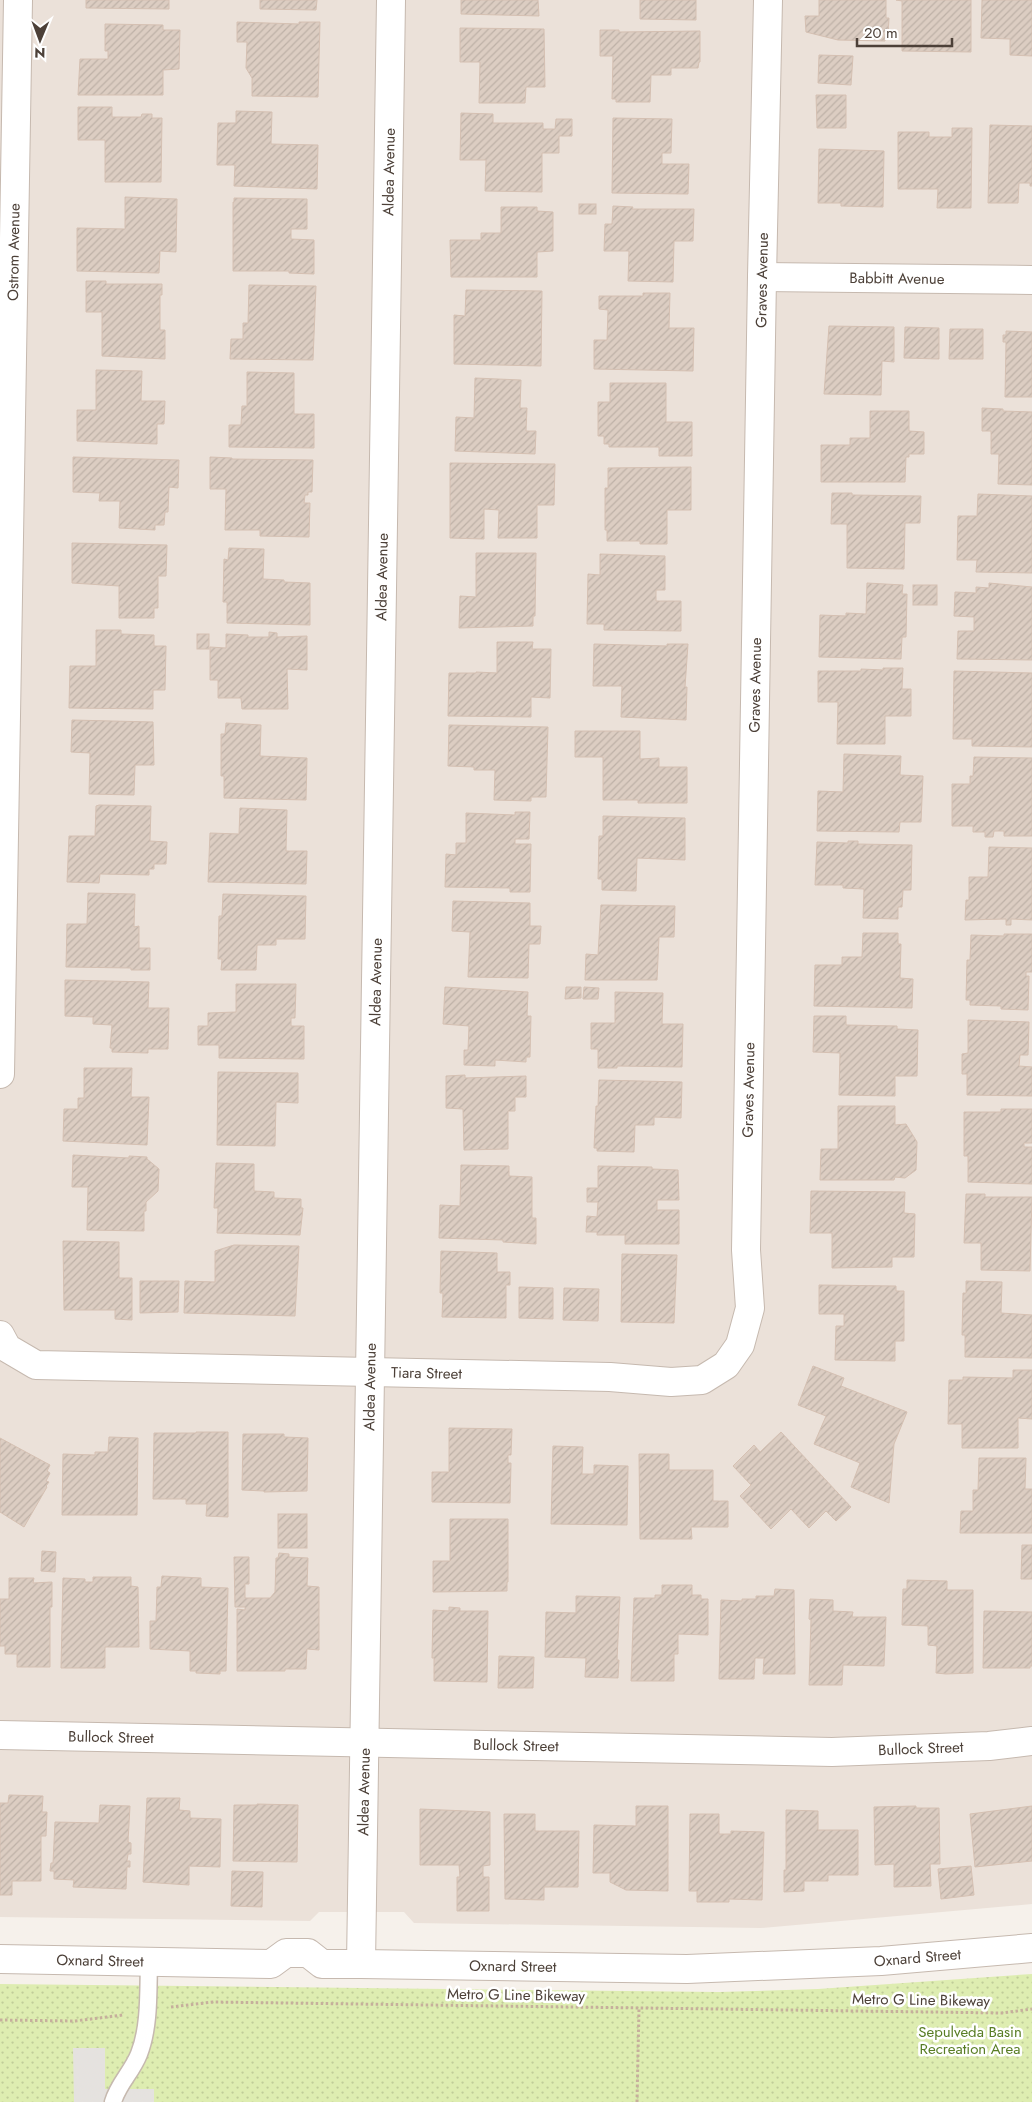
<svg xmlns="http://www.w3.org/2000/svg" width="1032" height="2102" viewBox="0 0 1032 2102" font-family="Jost,sans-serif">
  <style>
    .residential { fill: #ebe1d9 }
    .park { fill: url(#park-dots) }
    .parking { fill: #e5e2df }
    .building { fill: url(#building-hatch); stroke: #d5c0b2 }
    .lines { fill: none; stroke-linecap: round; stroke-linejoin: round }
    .service-casing { stroke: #c6b9af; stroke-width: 19 }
    .minor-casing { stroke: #c6b9af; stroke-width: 30 }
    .tertiary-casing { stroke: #c6b9af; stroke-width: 30 }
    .path { stroke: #c6af9c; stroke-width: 3; stroke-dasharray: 2.5 2.5; stroke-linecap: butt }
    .service { stroke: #fff; stroke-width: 16 }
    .minor { stroke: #fff; stroke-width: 28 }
    .tertiary { stroke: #fff; stroke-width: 28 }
    .labels { text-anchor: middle; stroke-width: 5; stroke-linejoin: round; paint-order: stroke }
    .street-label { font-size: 15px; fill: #4c4038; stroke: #fff }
    .park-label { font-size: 15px; fill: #587d24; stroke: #fff }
  </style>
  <defs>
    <pattern id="park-dots" width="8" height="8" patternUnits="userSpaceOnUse" patternTransform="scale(1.25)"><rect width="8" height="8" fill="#deedb1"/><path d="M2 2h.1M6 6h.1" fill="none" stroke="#c0cc99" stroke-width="1.8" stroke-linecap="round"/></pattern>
    <pattern id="building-hatch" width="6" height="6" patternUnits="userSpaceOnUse" patternTransform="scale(1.25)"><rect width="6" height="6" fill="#dccdc2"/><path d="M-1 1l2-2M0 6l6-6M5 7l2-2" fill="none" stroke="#beb1a7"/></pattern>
  </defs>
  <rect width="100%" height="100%" fill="#f6f1eb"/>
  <polygon class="residential" points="0,0 1032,0 1032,1904 761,1928 414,1923 404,1912 319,1912 310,1921 0,1917"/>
  <polygon class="park" points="1032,1974 1032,2102 0,2102 0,1984 719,1992 818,1989"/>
  <polygon class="parking" points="73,2048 105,2048 105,2089 154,2089 154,2102 74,2102"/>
  <g class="building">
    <polygon points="86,0 169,0 169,9 86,8"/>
    <polygon points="260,0 317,0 316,10 260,9"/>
    <polygon points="461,0 538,0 539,16 461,14"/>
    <polygon points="640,0 696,0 696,20 640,19"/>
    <polygon points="819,0 886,0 886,18 889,18 888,35 885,34 885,41 838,40 806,32 805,16 819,16"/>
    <polygon points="896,0 971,0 971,52 902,51 902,1"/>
    <polygon points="982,0 1032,0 1032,56 1010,55 1010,39 981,38"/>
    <polygon points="237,22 299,24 299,22 320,22 318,97 252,96 252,78 246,68 247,42 237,42"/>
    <polygon points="105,24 163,25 163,30 180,30 179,69 163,70 163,95 78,95 80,59 108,59 108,51 105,51"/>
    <polygon points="460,28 544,29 545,87 526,87 525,103 479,103 480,62 460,62"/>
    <polygon points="600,30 619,30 619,32 700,31 700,62 699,62 698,68 671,68 671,75 651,75 650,102 616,102 616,99 612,99 613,56 600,56"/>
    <polygon points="819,55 853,56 851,85 818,83"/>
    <polygon points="816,95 846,95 846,128 817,128"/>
    <polygon points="78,107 112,107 112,117 141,117 142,114 152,114 152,118 162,118 161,182 105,182 105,140 78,140"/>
    <polygon points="236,111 272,112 271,144 318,145 317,189 234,186 235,165 217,165 217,160 218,123 236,123"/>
    <polygon points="461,113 493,114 493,123 543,123 543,129 555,129 556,119 572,119 572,136 559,136 559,153 542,153 542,192 485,191 486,160 460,160"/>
    <polygon points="613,118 672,119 671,153 662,153 662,164 689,164 688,194 612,193"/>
    <polygon points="990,125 1032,126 1032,186 1030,186 1030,183 1019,183 1018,203 988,203"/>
    <polygon points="952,128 972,128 971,208 937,208 938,189 898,189 898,132 929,132 929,137 952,137"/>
    <polygon points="819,149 884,151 883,207 841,206 841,203 818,203"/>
    <polygon points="125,197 177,199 176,252 160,251 159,273 77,271 77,228 125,229"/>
    <polygon points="234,198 307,199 307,229 291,229 291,239 314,240 314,274 289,273 289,271 233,271 233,202 234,202"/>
    <rect x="579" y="204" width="17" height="10"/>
    <polygon points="613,206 633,207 632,209 694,209 693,241 674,241 673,282 628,281 629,251 604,251 605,224 612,224"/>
    <polygon points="501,207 537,207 537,211 553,212 553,251 537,252 537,277 451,277 450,240 481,240 481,233 501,233"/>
    <polygon points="86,281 106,281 106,284 162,284 162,295 160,295 160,330 165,330 165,359 102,356 102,312 86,312"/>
    <polygon points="249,285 316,286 313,360 230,359 231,339 243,339 243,323 248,323"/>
    <polygon points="466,290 542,291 541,366 454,364 454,315 465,316"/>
    <polygon points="643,293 670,293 669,328 694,328 693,371 594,369 594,340 607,340 608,310 599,309 599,296 643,296"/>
    <polygon points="829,326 894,327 894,362 882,361 881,395 824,394"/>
    <polygon points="905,327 939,328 939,359 904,358"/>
    <polygon points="950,329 983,329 983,359 949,359"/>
    <polygon points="1006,331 1032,332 1032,397 1005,397 1006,342 1003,342 1003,335 1006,335"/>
    <polygon points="96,370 142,371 141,401 165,401 164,424 157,424 157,444 77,441 77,410 96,410"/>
    <polygon points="247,372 294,373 294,414 314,414 314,448 229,447 229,425 241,425 242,406 247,406"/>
    <polygon points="475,378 521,380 520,408 527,408 526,431 536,431 535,454 455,451 456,417 474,418"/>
    <polygon points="610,383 666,383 666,422 692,422 692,456 659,456 659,447 609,447 609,444 604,444 604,436 598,436 598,402 610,402"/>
    <polygon points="982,408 1003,409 1003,411 1032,412 1032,485 998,484 999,454 991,454 991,431 982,431"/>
    <polygon points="870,411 909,411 909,431 924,432 924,454 909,454 909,457 906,457 905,482 821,482 821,445 850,445 850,438 870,438"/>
    <polygon points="73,457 179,460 178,488 169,487 168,512 165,512 164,525 155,525 155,530 119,528 120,501 99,501 100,493 73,492"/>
    <polygon points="210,457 232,458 232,459 313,460 312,492 308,492 308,495 305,495 304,503 310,503 309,537 260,536 260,530 225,530 226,489 210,489"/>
    <polygon points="450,463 555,464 554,505 537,505 537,538 498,538 499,510 484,509 484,539 450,538"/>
    <polygon points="691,467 691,510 667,510 667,544 640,544 640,541 607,541 607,530 605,530 605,488 608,488 608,468"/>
    <polygon points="832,493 852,493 852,495 921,496 920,523 905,523 904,569 847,568 847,524 831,524"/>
    <polygon points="978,494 1032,496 1032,573 976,572 977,560 957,560 958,516 977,516"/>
    <polygon points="72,543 167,545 166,576 158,576 158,608 154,608 154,618 119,618 119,586 72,583"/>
    <polygon points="229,548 264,549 263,579 284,580 284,582 310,583 310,625 227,623 227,602 223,602 224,559 228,560"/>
    <polygon points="476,553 536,553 535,616 533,616 533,626 459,628 460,596 476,597"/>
    <polygon points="600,554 665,556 665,590 656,590 656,601 681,601 681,631 604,630 604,624 587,624 588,574 600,575"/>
    <polygon points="867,583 903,585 902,594 907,594 906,637 902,637 901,659 819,657 820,615 846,616 846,613 866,614"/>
    <polygon points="989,583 1032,587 1032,660 957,659 958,631 974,631 974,617 954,616 955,592 976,593 976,587 989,588"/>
    <rect x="913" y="585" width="24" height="20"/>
    <polygon points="96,630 121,630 121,634 154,635 154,646 166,646 165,690 153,690 153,709 69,708 70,666 96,666"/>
    <polygon points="269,632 277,633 277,637 307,636 307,670 287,669 288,709 242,709 241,698 218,698 218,680 210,680 210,647 226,648 226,634 248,635 248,637 269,637"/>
    <rect x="197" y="634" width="12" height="15"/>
    <polygon points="497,642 533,642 532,649 551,649 550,698 531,697 531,717 448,716 449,673 476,673 476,672 497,673"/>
    <polygon points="594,644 667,646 667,644 688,644 685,687 687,687 686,720 621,717 622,686 593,686"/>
    <polygon points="883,668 903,668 902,689 911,689 911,716 885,716 885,744 837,744 838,702 818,702 818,671 861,671 861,669 883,670"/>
    <polygon points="954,671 1032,673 1032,747 972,746 972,739 953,739"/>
    <polygon points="72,720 153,722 154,765 135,765 134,795 89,794 90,753 71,752"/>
    <polygon points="226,723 261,725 260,756 307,758 306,800 224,798 224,776 221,776 221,734 225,734"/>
    <polygon points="449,725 548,727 546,797 531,797 531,801 494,800 495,770 474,770 474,767 448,766"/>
    <polygon points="575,731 640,731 640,759 659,758 659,767 687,767 687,803 638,803 638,800 603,800 603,757 575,757"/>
    <polygon points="844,754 901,756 900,775 923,776 921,822 900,822 899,832 817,831 818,791 843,792"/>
    <polygon points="974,757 1032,758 1032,836 1004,836 1004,831 994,831 993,837 985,837 985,832 973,832 973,826 952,826 952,784 970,784 970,776 973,776"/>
    <polygon points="99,805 151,806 150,841 167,842 166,864 154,864 154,869 149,869 149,875 100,874 99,883 67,882 69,836 95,836 96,806"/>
    <polygon points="240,808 287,810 286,851 307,851 306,884 208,882 210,833 239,834"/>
    <polygon points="515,812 530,812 529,839 515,839 515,844 531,844 530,892 510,892 510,888 445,887 446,854 456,855 456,843 466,843 466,813 515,815"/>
    <polygon points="603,816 685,818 685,860 637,858 636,891 602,890 602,879 598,879 599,836 603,836"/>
    <polygon points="848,841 858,841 858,844 912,845 911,890 903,890 902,907 898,907 898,919 863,918 864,889 843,888 843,885 815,885 817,842 848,843"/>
    <polygon points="989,847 1032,848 1032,920 1011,919 1011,925 1006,925 1006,919 965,920 966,900 969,900 969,877 988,877"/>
    <polygon points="88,893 135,894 134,927 139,926 139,948 150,948 150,970 131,970 131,968 66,967 67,924 87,924"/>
    <polygon points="223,894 306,896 305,939 276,939 276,945 257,945 256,970 221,970 222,959 218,959 219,916 222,916"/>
    <polygon points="453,901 530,903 530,926 541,926 540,944 529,944 528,978 468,977 470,932 452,931"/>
    <polygon points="601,905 675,906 674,937 659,937 657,980 585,980 586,954 598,955"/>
    <polygon points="863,933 898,933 898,944 901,944 900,978 913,979 912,1008 814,1006 815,965 842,965 842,957 862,957"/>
    <polygon points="1004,934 1032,934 1032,972 1026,972 1026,976 1029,976 1028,1010 1001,1009 1001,1006 970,1005 970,1000 966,1000 967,960 970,960 971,935 1004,936"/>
    <polygon points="65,980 149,982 148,1008 169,1008 168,1049 148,1049 148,1053 112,1052 112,1048 110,1048 112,1025 93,1024 93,1017 65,1016"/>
    <polygon points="236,984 296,984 295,1018 291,1018 291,1026 304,1026 304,1059 219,1058 219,1045 198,1045 198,1026 208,1026 208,1013 236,1012"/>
    <polygon points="445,987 528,992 527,1016 531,1016 530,1057 526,1057 526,1062 495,1060 495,1066 464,1065 464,1050 468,1050 469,1026 443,1024"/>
    <polygon points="566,987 581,987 581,998 565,999"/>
    <polygon points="584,987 599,988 598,999 583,999"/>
    <polygon points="615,992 663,993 662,1024 683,1024 682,1067 617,1066 617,1068 598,1068 598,1049 591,1049 591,1023 615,1023"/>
    <polygon points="814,1016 846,1016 846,1025 897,1026 897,1029 918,1030 917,1076 895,1076 895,1096 839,1095 840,1053 813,1052"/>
    <polygon points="968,1020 1029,1022 1028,1055 1020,1055 1019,1066 1032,1067 1032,1096 967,1095 967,1074 962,1074 962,1054 968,1053"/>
    <polygon points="84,1068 132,1068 131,1097 149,1097 147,1145 63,1141 64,1109 78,1109 78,1098 84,1098"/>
    <polygon points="218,1072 298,1073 298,1103 276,1102 275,1146 217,1145"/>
    <polygon points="465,1075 465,1078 526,1076 526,1097 515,1097 515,1111 508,1111 508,1149 464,1150 463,1109 446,1108 446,1076"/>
    <polygon points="599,1080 682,1082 681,1118 654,1117 654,1125 635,1125 634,1152 597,1151 597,1148 594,1148 596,1106 598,1106"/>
    <polygon points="838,1106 895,1106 895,1125 906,1124 917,1142 916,1170 905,1178 895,1177 894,1180 820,1180 821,1149 838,1149"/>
    <polygon points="1001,1109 1032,1109 1032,1143 1024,1143 1024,1147 1032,1147 1032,1184 968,1182 968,1156 964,1156 964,1112 1001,1112"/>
    <polygon points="73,1155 129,1158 129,1156 147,1157 147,1159 159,1169 158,1191 146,1202 146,1211 144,1211 144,1231 87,1230 88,1187 72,1187"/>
    <polygon points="216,1163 254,1164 254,1191 274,1192 274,1198 301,1199 301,1208 303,1208 300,1235 217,1233 218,1208 214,1208"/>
    <polygon points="461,1165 509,1166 509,1176 532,1177 532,1218 536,1218 536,1244 503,1242 503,1240 439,1238 440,1205 460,1206"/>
    <polygon points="598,1166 652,1167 652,1169 678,1170 679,1200 657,1200 657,1210 679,1210 679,1244 625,1244 625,1235 597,1235 597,1232 586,1232 587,1216 597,1217 598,1202 587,1202 587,1188 598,1188"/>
    <polygon points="811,1191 905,1192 904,1213 915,1214 914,1257 892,1257 892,1267 832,1268 832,1233 810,1233"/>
    <polygon points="966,1194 985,1194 985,1197 1032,1197 1030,1271 981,1270 981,1243 964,1243"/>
    <polygon points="63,1241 119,1242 119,1278 132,1278 132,1320 115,1319 115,1310 64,1310"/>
    <polygon points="234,1245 299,1246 295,1316 184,1313 185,1281 215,1282 215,1251"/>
    <polygon points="441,1251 497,1253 497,1272 510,1272 510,1285 506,1285 506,1318 442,1317 443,1293 440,1293"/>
    <polygon points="622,1254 677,1255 674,1323 621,1322"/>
    <polygon points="140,1281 179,1281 178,1312 140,1313"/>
    <polygon points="966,1281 1002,1282 1001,1313 1032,1315 1032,1358 965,1357 965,1335 962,1335 963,1293 966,1293"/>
    <polygon points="819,1285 896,1286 896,1291 904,1291 904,1341 895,1341 895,1361 835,1360 836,1326 844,1326 844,1314 819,1314"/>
    <polygon points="519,1287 553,1288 553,1319 519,1318"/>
    <polygon points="564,1288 599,1289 598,1321 563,1320"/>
    <polygon points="813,1366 844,1378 841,1386 907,1412 894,1444 889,1503 851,1487 860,1463 814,1444 826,1416 798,1405"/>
    <polygon points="1013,1370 1032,1370 1032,1419 1018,1418 1018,1448 962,1448 962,1424 948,1424 949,1380 963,1380 963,1377 1013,1378"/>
    <polygon points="449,1428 512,1429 511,1455 508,1455 508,1463 511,1463 510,1503 432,1502 432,1472 449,1472"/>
    <polygon points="196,1432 228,1432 228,1517 206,1516 207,1504 186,1504 186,1499 153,1499 154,1433 196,1433"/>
    <polygon points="781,1432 851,1507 836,1521 826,1511 809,1528 791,1509 771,1529 740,1496 751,1485 733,1466 754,1445 760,1452"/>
    <polygon points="243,1434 284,1434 284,1437 308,1438 307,1491 264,1492 264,1491 242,1490"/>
    <polygon points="109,1437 138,1438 137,1515 62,1515 63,1454 95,1455 95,1452 108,1452"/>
    <polygon points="0,1438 50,1465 47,1471 50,1473 46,1481 49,1482 46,1486 47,1487 24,1527 0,1512"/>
    <polygon points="553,1446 583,1447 582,1474 594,1474 594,1465 628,1466 627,1525 551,1524"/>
    <polygon points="639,1454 669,1454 669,1470 713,1470 713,1501 728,1501 728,1527 691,1527 692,1539 640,1539"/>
    <polygon points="979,1458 1026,1458 1025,1489 1032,1489 1032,1533 960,1533 961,1511 973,1511 973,1490 978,1490"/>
    <rect x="278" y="1514" width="29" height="34"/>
    <polygon points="450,1519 508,1519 508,1582 507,1582 507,1591 433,1592 433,1561 450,1561"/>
    <polygon points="1022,1545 1032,1545 1032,1579 1021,1579"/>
    <polygon points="42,1551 56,1552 55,1572 41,1571"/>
    <polygon points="279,1553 289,1554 289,1557 308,1558 307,1586 319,1587 319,1650 307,1649 306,1669 285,1669 285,1671 237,1671 237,1609 245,1610 245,1607 235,1607 234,1557 249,1557 249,1584 245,1584 245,1598 270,1598 275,1592 276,1558 278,1558"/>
    <polygon points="162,1576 201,1578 201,1587 228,1588 226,1671 220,1671 220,1674 196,1673 196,1671 190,1671 190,1651 150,1649 150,1621 156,1621 157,1587 161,1587"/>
    <polygon points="93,1577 131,1577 131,1586 138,1587 139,1647 105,1647 105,1668 61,1668 63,1578 85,1579 85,1582 93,1582"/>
    <polygon points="9,1578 34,1578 33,1583 52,1582 52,1607 50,1607 50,1667 17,1667 17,1654 5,1654 5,1646 0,1646 0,1599 9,1599"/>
    <polygon points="907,1580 947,1581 947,1590 973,1590 973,1673 946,1674 936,1673 937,1646 928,1645 928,1626 902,1625 903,1589 907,1589"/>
    <polygon points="662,1585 692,1585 692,1595 701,1595 701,1599 708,1599 708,1635 678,1634 678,1654 674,1654 674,1681 631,1681 634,1598 655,1598 655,1595 662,1595"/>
    <polygon points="775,1589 794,1590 795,1674 763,1674 764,1658 755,1658 754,1679 719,1679 721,1600 742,1601 742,1599 756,1599 756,1596 774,1596"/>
    <polygon points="576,1596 620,1597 617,1660 619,1660 618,1678 585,1677 586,1658 545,1657 546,1612 576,1613"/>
    <polygon points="810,1599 833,1600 833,1611 853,1612 852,1617 886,1617 884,1666 843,1665 842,1685 809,1685 811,1620 809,1619"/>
    <polygon points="449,1607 460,1608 460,1611 488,1611 487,1682 434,1681 434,1658 432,1658 433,1610 449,1611"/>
    <polygon points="984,1611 1032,1612 1032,1666 1030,1666 1030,1668 983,1668"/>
    <polygon points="499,1656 534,1657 533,1688 498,1688"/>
    <polygon points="9,1795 43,1796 42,1812 47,1812 46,1836 41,1836 41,1881 12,1881 12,1895 0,1895 0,1803 8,1803"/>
    <polygon points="147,1798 180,1798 179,1810 190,1811 190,1818 221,1819 220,1867 189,1866 189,1885 143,1882"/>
    <polygon points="257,1804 298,1805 297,1862 233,1861 234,1805 257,1805"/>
    <polygon points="100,1805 130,1806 128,1842 131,1843 131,1854 128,1854 127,1861 130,1861 130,1867 127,1867 126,1889 73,1887 74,1880 54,1879 54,1871 50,1871 51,1863 53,1863 55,1822 99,1823"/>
    <polygon points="636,1806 668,1806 668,1891 626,1890 610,1882 610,1873 593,1873 594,1825 636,1826"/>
    <polygon points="916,1806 916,1808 939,1808 940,1864 930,1864 931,1886 894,1887 894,1864 875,1865 874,1807"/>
    <polygon points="1032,1806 1032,1861 975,1867 970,1814"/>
    <polygon points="420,1809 490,1812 490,1865 483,1866 483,1877 489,1877 489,1911 457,1911 457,1877 460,1877 459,1865 420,1865"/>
    <polygon points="786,1810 818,1811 818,1830 858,1830 858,1875 828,1875 828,1881 804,1881 804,1891 784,1892 784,1870 786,1870"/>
    <polygon points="504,1814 535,1814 535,1831 579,1831 578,1887 544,1887 544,1900 505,1899"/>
    <polygon points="690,1814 719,1814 719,1834 731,1834 731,1831 764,1832 762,1900 729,1899 729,1902 697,1902 697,1891 689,1891"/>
    <polygon points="971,1866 974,1895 941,1899 938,1869"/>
    <polygon points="232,1871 263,1872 262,1907 231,1906"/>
  </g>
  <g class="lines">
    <g class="service-casing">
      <path id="service" d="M113,2102C118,2084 132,2072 139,2054C150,2026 148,1991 149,1961"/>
    </g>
    <g class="minor-casing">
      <g id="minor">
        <path id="s1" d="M762,277L1032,280"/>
        <path id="s2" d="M0,1074L18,0"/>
        <path id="s3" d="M0,1335L7,1348L36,1365L610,1377L671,1382L702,1380L726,1365L740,1345L750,1308L746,1250L762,277L768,0"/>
        <path id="s4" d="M0,1735L832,1752L989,1746L1032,1741"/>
        <path id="s5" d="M0,1959L271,1964L286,1953H308L322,1964H361"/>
      </g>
    </g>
    <g class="tertiary-casing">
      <g id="tertiary">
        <path id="s6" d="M391,0L361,1964L687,1969L881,1961L1032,1948"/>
      </g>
    </g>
    <g class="path">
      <polyline points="171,2007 213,2002 1002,2013 1032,2009"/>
      <polyline points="0,2020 75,2021 123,2015"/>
      <polyline points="637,2102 639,2008"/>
    </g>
    <use href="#service" class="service"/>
    <use href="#minor" class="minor"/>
    <use href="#tertiary" class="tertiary"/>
  </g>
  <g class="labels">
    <g class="street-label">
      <text transform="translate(389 172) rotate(-89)" y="5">Aldea Avenue</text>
      <text dy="5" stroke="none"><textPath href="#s2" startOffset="822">Ostrom Avenue</textPath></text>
      <text dy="5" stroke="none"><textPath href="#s1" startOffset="135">Babbitt Avenue</textPath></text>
      <text dy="5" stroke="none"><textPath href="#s3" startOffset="1834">Graves Avenue</textPath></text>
      <text transform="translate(382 577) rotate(-89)" y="5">Aldea Avenue</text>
      <text dy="5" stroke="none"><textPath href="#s3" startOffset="1429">Graves Avenue</textPath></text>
      <text transform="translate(376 982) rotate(-89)" y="5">Aldea Avenue</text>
      <text dy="5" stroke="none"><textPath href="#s3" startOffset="1024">Graves Avenue</textPath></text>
      <text dy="5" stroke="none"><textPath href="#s3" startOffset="439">Tiara Street</textPath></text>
      <text transform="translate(370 1387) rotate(-89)" y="5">Aldea Avenue</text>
      <text dy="5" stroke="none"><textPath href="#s4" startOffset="111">Bullock Street</textPath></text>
      <text dy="5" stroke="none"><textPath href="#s4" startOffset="516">Bullock Street</textPath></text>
      <text dy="5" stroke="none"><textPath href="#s4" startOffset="921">Bullock Street</textPath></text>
      <text transform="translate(364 1792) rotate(-89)" y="5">Aldea Avenue</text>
      <text dy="5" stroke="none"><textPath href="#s6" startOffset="2521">Oxnard Street</textPath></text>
      <text dy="5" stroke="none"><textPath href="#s5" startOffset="100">Oxnard Street</textPath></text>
      <text dy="5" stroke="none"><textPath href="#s6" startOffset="2116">Oxnard Street</textPath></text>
      <text transform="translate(516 1995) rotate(1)" y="5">Metro G Line Bikeway</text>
      <text transform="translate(921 2000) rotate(1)" y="5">Metro G Line Bikeway</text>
    </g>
    <g class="park-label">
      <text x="970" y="2037">Sepulveda Basin<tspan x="970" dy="17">Recreation Area</tspan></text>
    </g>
  </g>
  <g transform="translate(40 40) rotate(181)" stroke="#ffffff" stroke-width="4" paint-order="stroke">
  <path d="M0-4L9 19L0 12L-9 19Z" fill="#4c4038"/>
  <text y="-8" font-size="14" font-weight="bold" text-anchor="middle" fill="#4c4038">N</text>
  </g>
  <path d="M857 38v8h95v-8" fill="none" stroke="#4c4038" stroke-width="2.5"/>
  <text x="864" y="38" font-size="15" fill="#4c4038" stroke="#ffffff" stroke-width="4" paint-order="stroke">20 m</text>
</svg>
